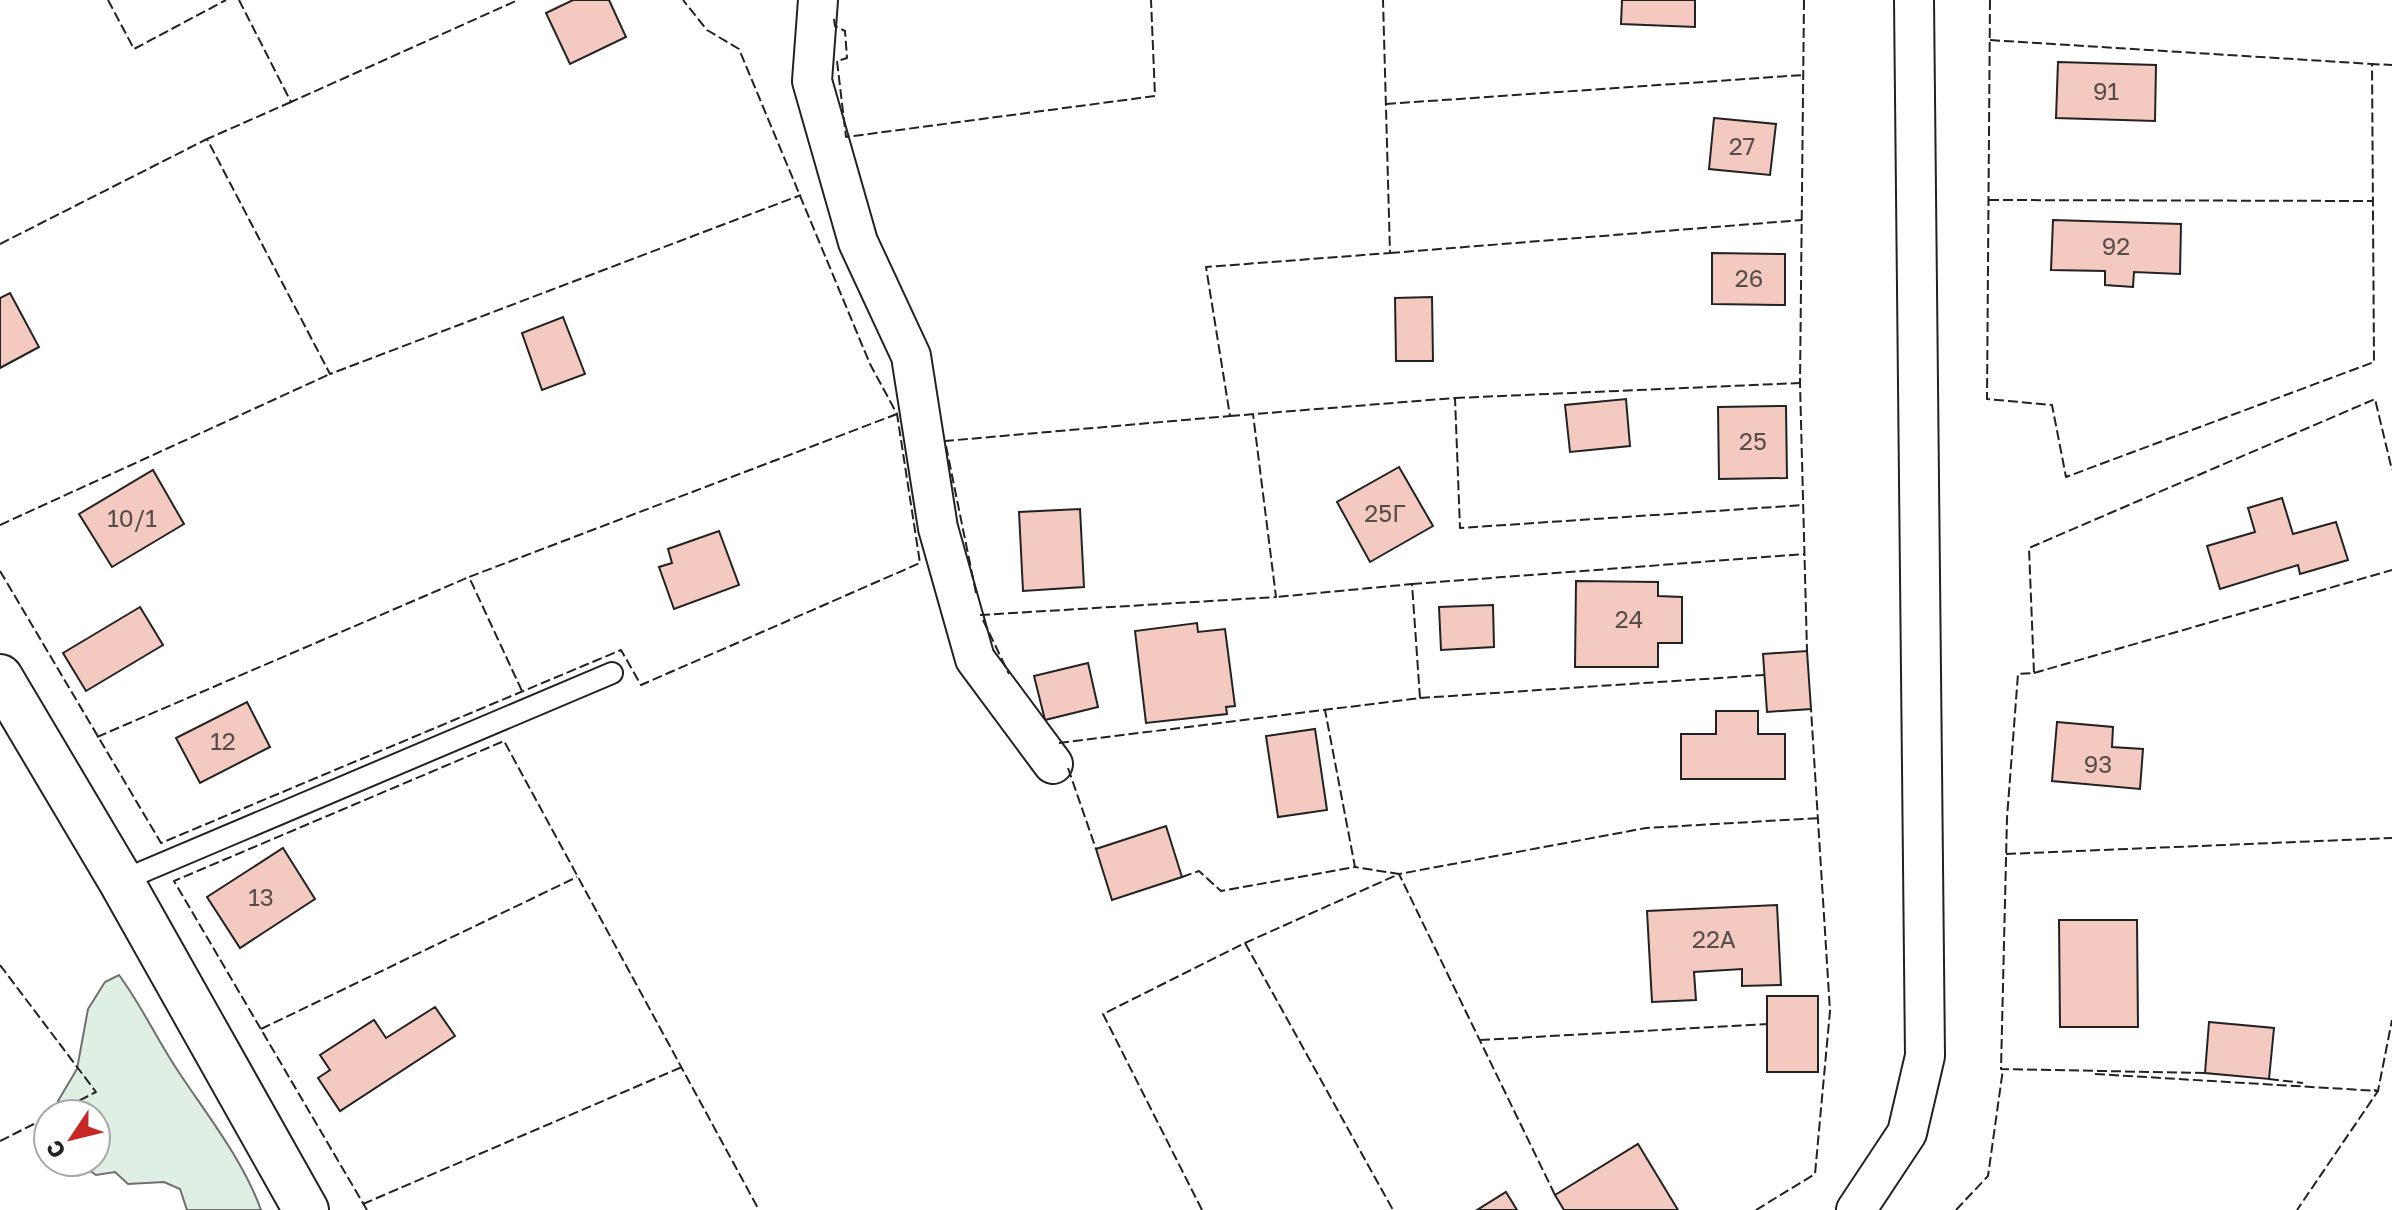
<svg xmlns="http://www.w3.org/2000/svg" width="2392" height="1210" viewBox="0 0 2392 1210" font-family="'Golos Text',sans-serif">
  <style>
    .green { fill: #e0efe3; stroke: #6f6f6f; stroke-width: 2 }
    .building { fill: #f3c9c0; stroke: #222; stroke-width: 2 }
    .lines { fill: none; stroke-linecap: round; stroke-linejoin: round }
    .lane-casing { stroke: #222; stroke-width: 24 }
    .street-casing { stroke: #222; stroke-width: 42 }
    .secondary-casing { stroke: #222; stroke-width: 48 }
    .lane { stroke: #fff; stroke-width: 20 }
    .street { stroke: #fff; stroke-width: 38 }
    .secondary { stroke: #fff; stroke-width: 44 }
    .fence { stroke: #222; stroke-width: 2; stroke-dasharray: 10 4; stroke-linecap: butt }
    .labels { text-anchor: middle; stroke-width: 6; stroke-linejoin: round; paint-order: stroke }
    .number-label { font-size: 24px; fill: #564c4a }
  </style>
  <rect width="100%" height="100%" fill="#fff"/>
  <path class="green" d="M119,975C142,1006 157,1040 178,1071C207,1115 243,1160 261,1210H187L180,1189L164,1182L128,1184L115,1172L96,1175L78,1162H96V1114H59L58,1101L77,1069L88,1009L105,982Z"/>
  <g class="building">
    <polygon points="573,0 609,0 626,37 570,64 546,13"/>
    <polygon points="1622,0 1695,0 1695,27 1621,24"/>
    <polygon points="2058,62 2156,65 2155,121 2056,118"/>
    <polygon points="1714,118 1776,124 1770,175 1709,169"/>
    <polygon points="2053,220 2181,224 2180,274 2134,272 2133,287 2105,285 2105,271 2051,270"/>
    <polygon points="1712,253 1785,254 1785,305 1712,304"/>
    <polygon points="10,293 39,347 0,368 0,298"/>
    <polygon points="1432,297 1433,361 1396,361 1395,298"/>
    <polygon points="563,317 585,374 542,390 522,333"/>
    <polygon points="1626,399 1630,446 1570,452 1565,405"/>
    <polygon points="1786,406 1787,478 1719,479 1718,407"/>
    <polygon points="1399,467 1433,526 1370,562 1337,502"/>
    <polygon points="153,470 184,524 112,567 79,514"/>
    <polygon points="2282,498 2293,534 2336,522 2348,560 2300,574 2298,565 2220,589 2207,546 2255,532 2248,508"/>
    <polygon points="1080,509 1084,587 1023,591 1019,512"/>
    <polygon points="719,531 739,585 674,609 659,567 672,563 668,549"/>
    <polygon points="1576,581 1658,582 1658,596 1682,597 1682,643 1658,643 1658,667 1575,667"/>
    <polygon points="1493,605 1494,647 1441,650 1439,607"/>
    <polygon points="140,607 163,645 86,691 63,653"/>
    <polygon points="1197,623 1198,632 1225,629 1235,706 1226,707 1227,714 1146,723 1135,631"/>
    <polygon points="1807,651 1811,709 1767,712 1763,654"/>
    <polygon points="1088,663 1098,707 1045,720 1034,676"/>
    <polygon points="247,702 270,747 200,783 176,738"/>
    <polygon points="1716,711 1758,711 1758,734 1785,734 1785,779 1681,779 1681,734 1716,734"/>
    <polygon points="2057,722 2113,727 2112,747 2143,749 2140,789 2052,781"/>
    <polygon points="1315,729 1327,810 1278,817 1266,736"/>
    <polygon points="1166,826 1182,877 1112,900 1096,849"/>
    <polygon points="283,848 315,899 240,948 207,897"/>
    <polygon points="1777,905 1781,985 1742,986 1742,969 1694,972 1696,1000 1652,1002 1647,911"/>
    <polygon points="2059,920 2137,920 2138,1027 2060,1027"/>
    <rect x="1767" y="996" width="51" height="76"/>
    <polygon points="435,1007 455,1036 340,1111 318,1078 330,1070 320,1055 374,1020 386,1038"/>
    <polygon points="2209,1022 2274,1028 2269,1079 2205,1073"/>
    <polygon points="1638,1144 1678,1210 1564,1210 1555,1195"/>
    <polygon points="1506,1192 1517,1210 1477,1210"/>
  </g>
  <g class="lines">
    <g class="lane-casing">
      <polyline id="lane" points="121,881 612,673"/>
    </g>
    <g class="street-casing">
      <g id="street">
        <polyline points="818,0 812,81 858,242 911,356 938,528 975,659 1053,764"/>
        <polyline points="1856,1210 1907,1133 1925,1056 1914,0"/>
      </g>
    </g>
    <g class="secondary-casing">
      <polyline id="secondary" points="0,677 121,881 306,1210"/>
    </g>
    <use href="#lane" class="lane"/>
    <use href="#street" class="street"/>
    <use href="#secondary" class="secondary"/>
    <g class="fence">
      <polyline points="108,0 134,49 226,0"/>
      <polyline points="239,0 291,102 518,0"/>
      <polyline points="1804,0 1800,383 1807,651"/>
      <polyline points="1990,0 1987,399 2052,405 2066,477 2374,362 2372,64 2392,65"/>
      <polyline points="834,19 835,26 845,31 847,58 837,61 846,137 1155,96 1151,0"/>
      <polyline points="1990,40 2372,64"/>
      <polyline points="291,102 207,139 330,374 801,195"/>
      <polyline points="1386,104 1803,75"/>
      <polyline points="1989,200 2373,201"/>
      <polyline points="0,244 207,139"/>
      <polyline points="1390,253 1802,220"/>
      <polyline points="1455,398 1800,383"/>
      <polyline points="1230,416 1455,398 1460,528 1804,505"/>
      <polyline points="0,525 330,374"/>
      <polyline points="0,571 161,843 621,650 641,685 920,563 897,414 870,364 739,49 707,30 683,0"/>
      <polyline points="1412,584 1805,554"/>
      <polyline points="976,593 945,441 1230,416 1206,267 1390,253 1383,0"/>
      <polyline points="980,615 1276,597 1253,414"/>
      <polyline points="983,620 1009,674"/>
      <polyline points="2034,673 2392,570"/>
      <polyline points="522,691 469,577 897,414"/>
      <polyline points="1420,698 1764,675"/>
      <polyline points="97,737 469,577"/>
      <polyline points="1059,743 1420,698 1412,584 1276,597"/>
      <polyline points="1068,768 1096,849"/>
      <polyline points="2006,854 2392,838"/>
      <polyline points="1182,877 1199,871 1221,891 1355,867 1325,710"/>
      <polyline points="1245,943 1393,1210"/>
      <polyline points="0,965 96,1092 53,1114"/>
      <polyline points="261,1029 577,877"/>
      <polyline points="1480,1040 1768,1024"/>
      <polyline points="2205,1073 2001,1069 2007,818 2018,674 2034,673 2029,548 2375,399 2392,470"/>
      <polyline points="2095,1074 2378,1091 2297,1210"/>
      <polyline points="2269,1079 2303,1083"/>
      <polyline points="2374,1090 2378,1091 2392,1020"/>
      <polyline points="0,1141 48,1117"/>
      <polyline points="1555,1195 1399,874 1646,828 1820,818"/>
      <polyline points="363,1204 682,1067"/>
      <polyline points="367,1210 174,881 504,741 759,1210"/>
      <polyline points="1202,1210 1103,1014 1245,943 1399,874 1355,867"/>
      <polyline points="1756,1210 1815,1174 1830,1011 1811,709"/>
      <polyline points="1956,1210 1988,1176 2003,1069"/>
    </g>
  </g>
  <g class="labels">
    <g class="number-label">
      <text x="2106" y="100">91</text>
      <text x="1742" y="155">27</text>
      <text x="2116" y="255">92</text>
      <text x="1749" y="287">26</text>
      <text x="1753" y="450">25</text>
      <text x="1385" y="522">25Г</text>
      <text x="132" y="527">10/1</text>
      <text x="1629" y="628">24</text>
      <text x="223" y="750">12</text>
      <text x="2098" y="773">93</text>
      <text x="261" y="906">13</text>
      <text x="1714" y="948">22А</text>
    </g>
  </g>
  <g transform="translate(72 1138) rotate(235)"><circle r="38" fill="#ffffff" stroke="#a7a7a7" stroke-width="2"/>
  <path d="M0-6L14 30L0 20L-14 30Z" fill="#c62828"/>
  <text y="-12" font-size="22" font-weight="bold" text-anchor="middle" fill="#222222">С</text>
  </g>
</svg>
